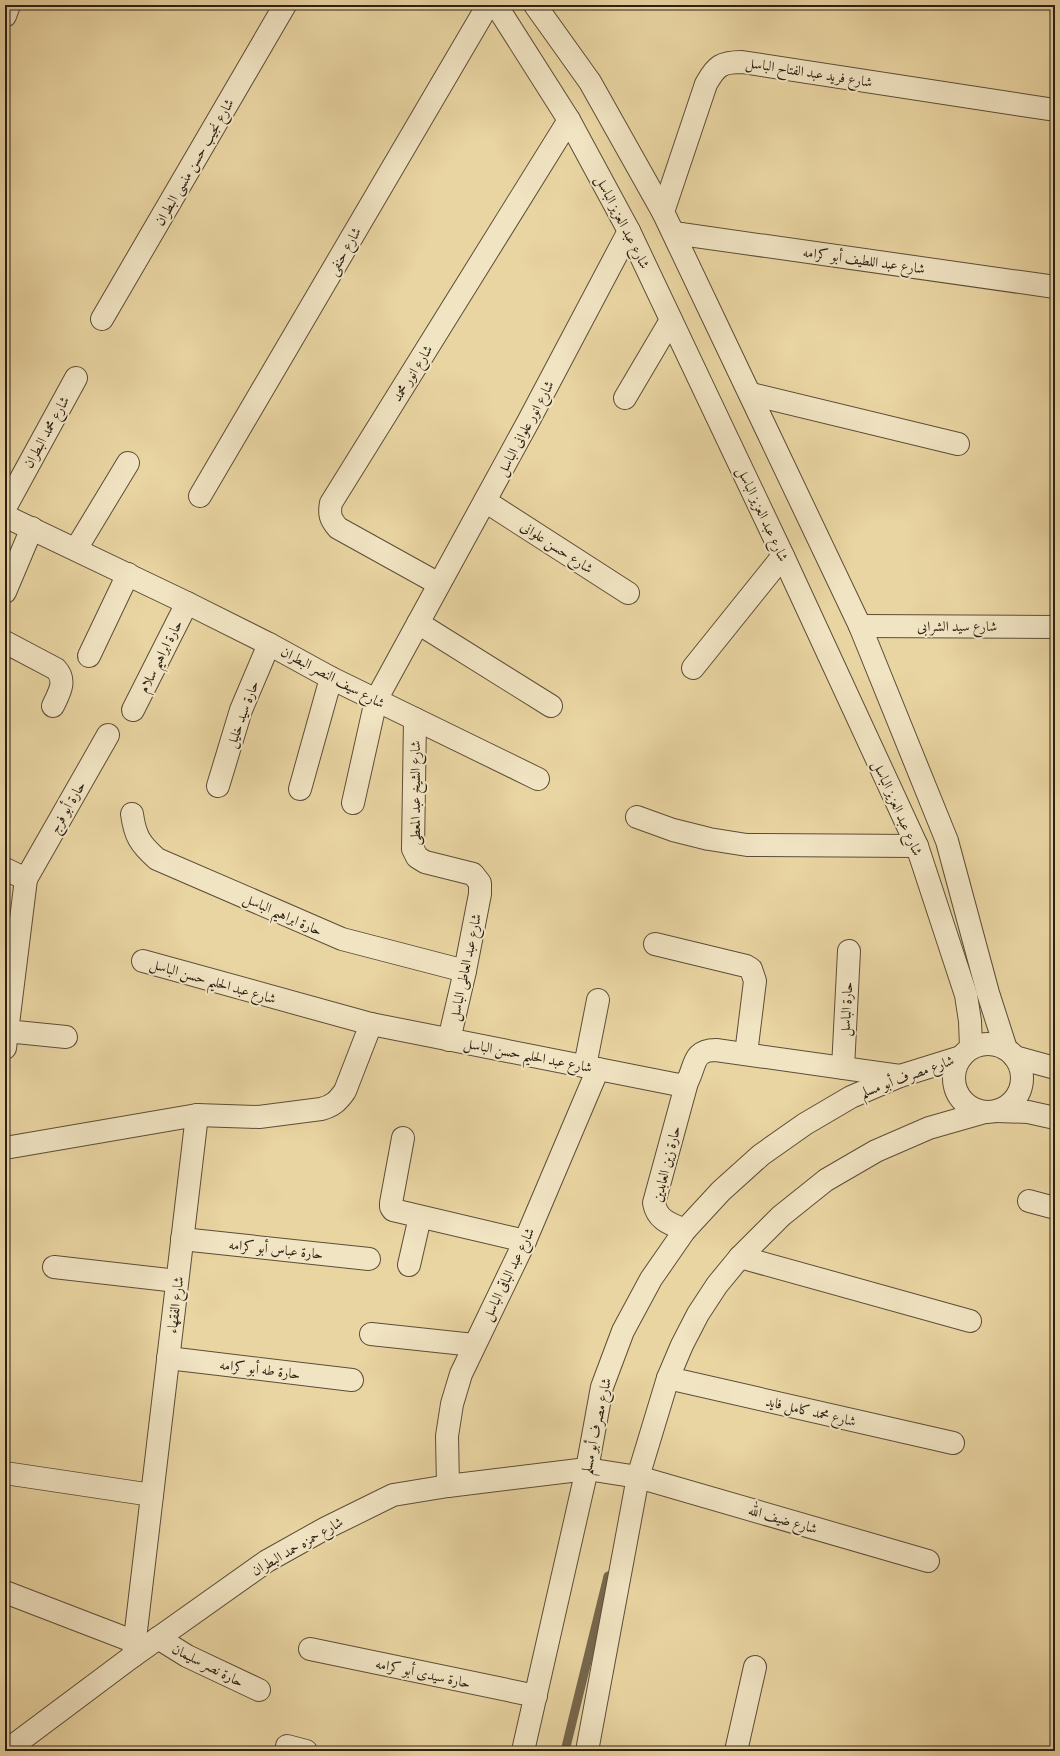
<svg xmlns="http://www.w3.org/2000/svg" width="1060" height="1756" viewBox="0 0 1060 1756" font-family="'IM FELL English',Amiri,serif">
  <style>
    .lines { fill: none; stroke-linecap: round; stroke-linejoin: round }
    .stream { stroke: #77674d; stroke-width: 9 }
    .minor-casing { stroke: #5c4d38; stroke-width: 24 }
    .minor { stroke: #f1e4c3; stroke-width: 22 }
    .labels { text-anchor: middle; stroke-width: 4; stroke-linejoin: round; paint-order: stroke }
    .street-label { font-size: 14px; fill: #2d2015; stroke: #f1e4c3 }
  </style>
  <rect width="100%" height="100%" fill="#e9d5a2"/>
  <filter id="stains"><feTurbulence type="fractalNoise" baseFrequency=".005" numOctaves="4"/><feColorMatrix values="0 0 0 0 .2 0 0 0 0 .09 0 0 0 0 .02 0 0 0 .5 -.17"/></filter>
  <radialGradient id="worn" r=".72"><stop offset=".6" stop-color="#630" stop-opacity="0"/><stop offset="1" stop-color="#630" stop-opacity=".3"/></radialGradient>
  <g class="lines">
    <polyline class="stream" points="565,1751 608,1576"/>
    <g class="minor-casing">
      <g id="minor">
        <polyline points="496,5 569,120 629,231 783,556 917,846 966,995 970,1021 971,1047"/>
        <polyline points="535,5 590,82 663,212 860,626 947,841 988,993 1006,1049"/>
        <polyline points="5,16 9,5"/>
        <path d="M663,212L706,84C716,66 721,62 742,62L1055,110"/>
        <polyline points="674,233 1055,287"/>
        <polyline points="102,319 285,5"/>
        <polyline points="751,394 958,444"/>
        <polyline points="625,398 671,320"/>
        <polyline points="200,496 488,5"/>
        <polyline points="485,501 628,593"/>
        <polyline points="5,508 76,378"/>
        <polyline points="5,516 187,603 269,644 331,678 538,779"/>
        <polyline points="76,549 128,463"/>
        <path d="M439,584L338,528C330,519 329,514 331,503L569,120"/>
        <polyline points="5,592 32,528"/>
        <polyline points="418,623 551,706"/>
        <polyline points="860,626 1055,627"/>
        <path d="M5,642L56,669C67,681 59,693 53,706"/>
        <polyline points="89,656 128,574"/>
        <polyline points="693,668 783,556"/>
        <polyline points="133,710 187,603"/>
        <polyline points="415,719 413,849 417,857 425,862 473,874 480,883 480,894 465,971 449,1040"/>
        <polyline points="218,786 241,710 269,644"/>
        <polyline points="300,789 331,678"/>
        <polyline points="353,803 376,700 528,422 629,231"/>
        <path d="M132,814C135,836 140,844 157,859L342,939L465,971"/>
        <polyline points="637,817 673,830 709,839 747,845 917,846"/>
        <polyline points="5,869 26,879 5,1048"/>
        <polyline points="26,879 108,735"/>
        <polyline points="655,944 746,966 751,969 755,981 746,1054"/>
        <path d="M143,961L371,1024L679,1085L687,1082C696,1066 692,1050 716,1050L900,1076"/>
        <polyline points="6,1031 66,1037"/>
        <circle cx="988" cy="1078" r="34"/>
        <polyline points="1015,1057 1055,1068"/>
        <polyline points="585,1066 598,1000"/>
        <polyline points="843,1068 849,951"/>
        <polyline points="997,1111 1028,1112 1055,1118"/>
        <polyline points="403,1138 391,1203 391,1207 393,1210 525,1241"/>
        <path d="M5,1148L197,1115L259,1117L321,1109C333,1106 338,1101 345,1091L371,1024"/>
        <polyline points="1029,1201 1055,1208"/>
        <path d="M685,1230C670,1224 657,1220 654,1203L687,1082"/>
        <polyline points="182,1239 369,1259"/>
        <polyline points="740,1257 970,1321"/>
        <polyline points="409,1265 420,1217"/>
        <polyline points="54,1267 177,1281"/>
        <polyline points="371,1334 474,1345"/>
        <polyline points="168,1358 352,1380"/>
        <polyline points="668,1378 953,1443"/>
        <polyline points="5,1473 152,1495"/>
        <polyline points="448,1486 447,1436 452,1404 461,1374 525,1241 598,1069"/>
        <polyline points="5,1592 135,1642"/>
        <polyline points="158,1638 187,1656 259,1690"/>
        <polyline points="310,1649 536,1696"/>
        <polyline points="133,1656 197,1115"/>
        <polyline points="287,1746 306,1751"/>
        <polyline points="6,1751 133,1656 267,1561 326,1528 393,1495 448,1486 587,1469 638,1477 928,1561"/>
        <polyline points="523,1751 587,1469 602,1387 623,1331 651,1279 685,1230 721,1191 761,1155 805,1124 851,1097 900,1076 961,1057"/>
        <polyline points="587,1751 638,1477 668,1378 682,1345 698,1314 717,1285 740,1257 781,1216 826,1180 876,1151 929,1128 985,1112"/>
        <polyline points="736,1751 755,1667"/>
      </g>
    </g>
    <use href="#minor" class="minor"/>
  </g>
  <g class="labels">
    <g class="street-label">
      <text transform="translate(809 72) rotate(9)" y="5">شارع فريد عبد الفتاح الباسل</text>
      <text transform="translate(194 162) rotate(-60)" y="5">شارع نجيب حسن منسى البطران</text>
      <text transform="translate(623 222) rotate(63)" y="5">شارع عبد العزيز الباسل</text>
      <text transform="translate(344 251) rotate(-60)" y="5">شارع حنفى</text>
      <text transform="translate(864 260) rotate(8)" y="5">شارع عبد اللطيف أبو كرامه</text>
      <text transform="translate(412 373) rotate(-58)" y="5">شارع انور محمد</text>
      <text transform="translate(525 428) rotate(-62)" y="5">شارع انور علوانى الباسل</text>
      <text transform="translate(46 432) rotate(-61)" y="5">شارع محمد البطران</text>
      <text transform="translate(763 514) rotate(65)" y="5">شارع عبد العزيز الباسل</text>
      <text transform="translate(557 547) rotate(33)" y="5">شارع حسن علوانى</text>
      <text x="957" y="631">شارع سيد الشرابى</text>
      <text transform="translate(160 656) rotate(-63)" y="5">حارة ابراهيم سلام</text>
      <text transform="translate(333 677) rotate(28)" y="5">شارع سيف النصر البطران</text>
      <text transform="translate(242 714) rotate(-70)" y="5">حارة سيد خليل</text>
      <text transform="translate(415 793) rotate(-90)" y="5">شارع الشيخ عبد المعطى</text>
      <text transform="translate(67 807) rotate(-60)" y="5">حارة أبو فرج</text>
      <text transform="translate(898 808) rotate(66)" y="5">شارع عبد العزيز الباسل</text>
      <text transform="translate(283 914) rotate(24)" y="5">حارة ابراهيم الباسل</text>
      <text transform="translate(465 967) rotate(-78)" y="5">شارع عبد العاطى الباسل</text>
      <text transform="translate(213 981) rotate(16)" y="5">شارع عبد الحليم حسن الباسل</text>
      <text transform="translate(846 1009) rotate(-87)" y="5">حارة الباسل</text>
      <text transform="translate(528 1055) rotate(11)" y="5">شارع عبد الحليم حسن الباسل</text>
      <text transform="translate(907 1076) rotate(-20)" y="5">شارع مصرف أبو مسلم</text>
      <text transform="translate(666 1164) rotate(-76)" y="5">حارة زين العابدين</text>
      <text transform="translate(276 1249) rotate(6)" y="5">حارة عباس أبو كرامه</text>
      <text transform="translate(508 1274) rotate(-64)" y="5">شارع عبد الباقى الباسل</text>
      <text transform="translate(175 1305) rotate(-83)" y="5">شارع الفقهاء</text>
      <text transform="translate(260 1369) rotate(7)" y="5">حارة طه أبو كرامه</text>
      <text transform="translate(811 1411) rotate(13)" y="5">شارع محمد كامل فايد</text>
      <text transform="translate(596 1426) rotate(-78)" y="5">شارع مصرف أبو مسلم</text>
      <text transform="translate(783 1519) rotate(16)" y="5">شارع ضيف الله</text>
      <text transform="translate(297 1546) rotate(-30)" y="5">شارع حمزه حمد البطران</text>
      <text transform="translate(208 1665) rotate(27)" y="5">حارة نصر سليمان</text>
      <text transform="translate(423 1673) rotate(12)" y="5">حارة سيدى أبو كرامه</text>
    </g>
  </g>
  <rect width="1060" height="1756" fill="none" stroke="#e9d5a2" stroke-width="20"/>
  <rect x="6" y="6" width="1048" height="1744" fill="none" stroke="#2d2015" stroke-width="2"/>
  <rect x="10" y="10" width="1040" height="1736" fill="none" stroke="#2d2015"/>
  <rect width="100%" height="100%" filter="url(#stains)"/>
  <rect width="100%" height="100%" fill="url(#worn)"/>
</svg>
